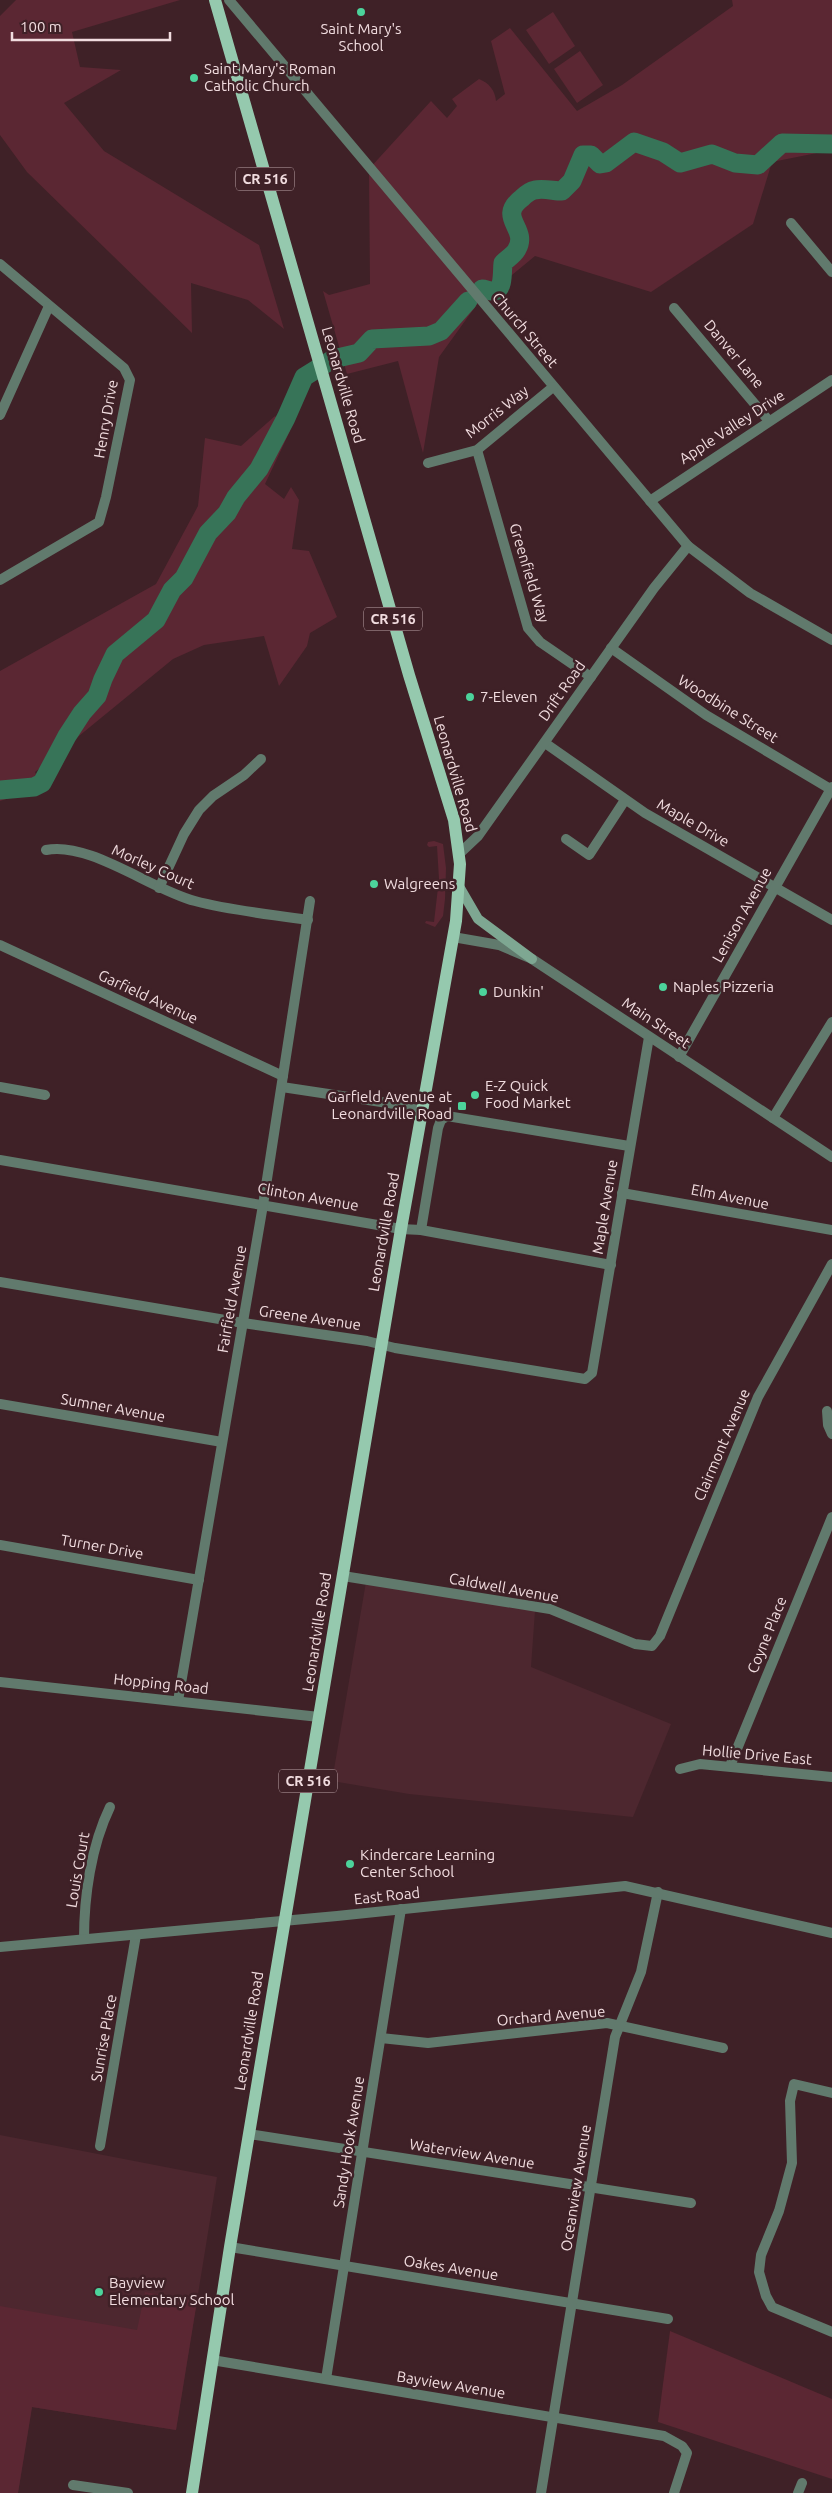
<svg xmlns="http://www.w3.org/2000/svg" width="832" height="2493" viewBox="0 0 832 2493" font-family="Ubuntu,sans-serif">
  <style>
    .built { fill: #4d272f }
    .green { fill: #5b2733 }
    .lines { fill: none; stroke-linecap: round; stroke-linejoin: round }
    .river { stroke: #377458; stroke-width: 19 }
    .minor { stroke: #617a6d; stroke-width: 10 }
    .tertiary { stroke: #617a6d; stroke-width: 10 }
    .secondary { stroke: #7ea792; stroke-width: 10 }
    .primary { stroke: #95c9ae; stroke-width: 12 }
    .poi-dot { fill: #4cd39b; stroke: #3f2127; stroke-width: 2 }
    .labels { text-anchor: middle; stroke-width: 5; stroke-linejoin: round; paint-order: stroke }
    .shield { fill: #3f2127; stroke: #bca4a8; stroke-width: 1 }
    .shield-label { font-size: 14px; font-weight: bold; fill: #f1dcdf }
    .poi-label { font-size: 15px; fill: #f1dcdf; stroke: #3f2127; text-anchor: start }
    .street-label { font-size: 15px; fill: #f1dcdf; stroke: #3f2127 }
  </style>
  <rect width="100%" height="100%" fill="#3f2127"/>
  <g class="built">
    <polygon points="366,1582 535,1611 531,1667 671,1724 633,1817 409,1794 332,1781"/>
    <polygon points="0,2135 217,2177 176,2430 32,2407 18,2493 0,2493"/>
  </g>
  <g class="green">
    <polygon points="16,0 180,0 72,32 80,67 121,70 64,103 104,151 259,245 284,329 248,300 191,283 192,333 27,172 0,135 0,16"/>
    <path d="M732,0H832V150L772,162L753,224L651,292L535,256L478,303L439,357L423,453L398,361L347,374L323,291L329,295L370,284L369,169L431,101L447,118L457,106L452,99L479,79C489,83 495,90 496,101L505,94L491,41L510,28L577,111L622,85L733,6Z"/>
    <polygon points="553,12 575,46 549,64 526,30"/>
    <polygon points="580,51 603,85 577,103 554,69"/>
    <polygon points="275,416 290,431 265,484 284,499 291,487 299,500 292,549 309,551 337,617 310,633 307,646 279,686 264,636 204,645 173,659 35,772 41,788 0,801 0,671 156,584 198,506 205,438 241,446"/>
    <polygon points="434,841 443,844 446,868 445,899 443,916 435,927 425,923 426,921 434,922 439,879 437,846 429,847 427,845 428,842"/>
    <polygon points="145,2292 197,2301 176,2430 32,2407 18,2493 0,2493 0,2306 137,2330"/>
    <polygon points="670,2331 832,2399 832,2479 658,2422"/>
  </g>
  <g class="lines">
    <g class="river">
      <path d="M482,289C486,289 490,292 495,291C504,289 502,270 503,263C507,259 515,254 517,249C529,228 496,218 522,198C526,194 530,191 535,190C543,188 554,191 562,191L572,181L583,155H591L600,164L606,163L634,142L663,152L680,163L712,154L735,163L758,165L782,143L832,144"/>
      <polyline points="0,790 34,787 42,783 67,736 82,713 97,696 103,679 115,654 156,620 172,590 184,578 208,533 227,513 236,497 259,469 286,418 304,377 333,359 359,353 372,339 429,336 441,331 468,301"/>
    </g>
    <g class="minor">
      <polyline points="229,0 688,546 750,593 832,640"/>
      <polyline points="791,223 832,272"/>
      <polyline points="0,264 124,368 130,380 106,497 99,522 0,580"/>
      <polyline points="674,308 769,421"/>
      <polyline points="0,415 49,306"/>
      <polyline points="477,450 528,628 540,642 591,677"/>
      <polyline points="428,463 477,450 553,387"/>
      <polyline points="650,501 832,380"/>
      <polyline points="611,648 706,715 832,790"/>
      <polyline points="545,743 645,813 832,920"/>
      <polyline points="566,839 589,855 625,800"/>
      <path d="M46,850C89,841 152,890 195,901C232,911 270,914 308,920"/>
      <polyline points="460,853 478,836 654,588 688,546"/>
      <polyline points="159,888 184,834 199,810 213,796 244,775 261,759"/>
      <polyline points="0,945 283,1076"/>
      <polyline points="679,1057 832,787"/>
      <polyline points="0,1087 45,1095"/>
      <polyline points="282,1087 421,1108"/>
      <polyline points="773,1118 832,1022"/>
      <polyline points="0,1160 401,1229 421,1230 611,1265"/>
      <polyline points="622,1193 832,1230"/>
      <polyline points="421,1230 438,1128 441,1120 447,1116 629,1146"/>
      <polyline points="0,1282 243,1323 367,1341 395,1348 585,1379 592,1373 649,1037"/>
      <polyline points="0,1404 222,1442"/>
      <polyline points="827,1411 828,1425 832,1434"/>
      <polyline points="0,1545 199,1580"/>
      <polyline points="343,1576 550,1609 635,1644 652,1646 660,1636 758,1397 832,1264"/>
      <polyline points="0,1682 319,1717"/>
      <polyline points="178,1701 263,1205 310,901"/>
      <polyline points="730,1766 832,1517"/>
      <polyline points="680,1769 700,1764 832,1777"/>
      <path d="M84,1939C84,1897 91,1846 110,1807"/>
      <polyline points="381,2038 428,2043 607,2023 723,2048"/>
      <polyline points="832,2093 794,2084 790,2101 792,2163 779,2211 761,2255 759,2272 766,2296 772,2307 832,2332"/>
      <polyline points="249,2134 691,2203"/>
      <polyline points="100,2146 136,1935"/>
      <polyline points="230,2247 668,2319"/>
      <polyline points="212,2360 664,2436 682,2446 687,2453 674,2493"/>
      <polyline points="326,2379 401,1909"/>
      <polyline points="73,2485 128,2493"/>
      <polyline points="541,2493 615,2037 641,1972 658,1892"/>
      <polyline points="798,2493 802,2483"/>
    </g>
    <g class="tertiary">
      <polyline points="453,937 499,945 532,959 832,1157"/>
      <polyline points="0,1947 337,1916 625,1886 832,1933"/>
    </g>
    <polyline class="secondary" points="460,888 478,919 532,959"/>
    <polyline class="primary" points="192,2493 230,2247 300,1830 401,1229 456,921 460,864 454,820 409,675 215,0"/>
  </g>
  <g class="poi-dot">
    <circle cx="361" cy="12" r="5"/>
    <circle cx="194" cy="78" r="5"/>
    <circle cx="470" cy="697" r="5"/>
    <circle cx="374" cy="884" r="5"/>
    <circle cx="663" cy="987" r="5"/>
    <circle cx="483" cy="992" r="5"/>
    <circle cx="475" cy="1095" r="5"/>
    <rect x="457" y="1101" width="10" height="10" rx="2.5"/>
    <circle cx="350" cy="1864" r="5"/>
    <circle cx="99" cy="2292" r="5"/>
  </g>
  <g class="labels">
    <g class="shield">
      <rect x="236" y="167.5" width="58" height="23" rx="4"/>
      <rect x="364" y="607.5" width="58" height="23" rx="4"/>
      <rect x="279" y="1769.5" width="58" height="23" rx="4"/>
    </g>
    <g class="shield-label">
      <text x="265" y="184">CR 516</text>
      <text x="393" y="624">CR 516</text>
      <text x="308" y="1786">CR 516</text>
    </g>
    <g class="poi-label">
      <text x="361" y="34" text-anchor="middle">Saint Mary's<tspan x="361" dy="17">School</tspan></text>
      <text x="204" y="74">Saint Mary's Roman<tspan x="204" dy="17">Catholic Church</tspan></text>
      <text x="480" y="702">7-Eleven</text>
      <text x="384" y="889">Walgreens</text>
      <text x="673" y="992">Naples Pizzeria</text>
      <text x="493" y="997">Dunkin'</text>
      <text x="485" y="1091">E-Z Quick<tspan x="485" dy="17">Food Market</tspan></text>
      <text x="452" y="1102" text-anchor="end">Garfield Avenue at<tspan x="452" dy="17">Leonardville Road</tspan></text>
      <text x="360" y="1860">Kindercare Learning<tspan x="360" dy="17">Center School</tspan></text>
      <text x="109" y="2288">Bayview<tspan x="109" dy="17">Elementary School</tspan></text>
    </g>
    <g class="street-label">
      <text transform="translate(525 330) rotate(50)" y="5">Church Street</text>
      <text transform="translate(734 354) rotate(50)" y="5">Danver Lane</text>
      <text transform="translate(343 385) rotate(74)" y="5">Leonardville Road</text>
      <text transform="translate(497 412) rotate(-38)" y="5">Morris Way</text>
      <text transform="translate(106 419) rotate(-80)" y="5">Henry Drive</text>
      <text transform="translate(732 427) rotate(-33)" y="5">Apple Valley Drive</text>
      <text transform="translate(529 573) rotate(73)" y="5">Greenfield Way</text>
      <text transform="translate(562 691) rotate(-55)" y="5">Drift Road</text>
      <text transform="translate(728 709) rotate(32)" y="5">Woodbine Street</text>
      <text transform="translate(455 774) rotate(74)" y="5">Leonardville Road</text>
      <text transform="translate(693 823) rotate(30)" y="5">Maple Drive</text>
      <text transform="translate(153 867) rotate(24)" y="5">Morley Court</text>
      <text transform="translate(742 915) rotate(-61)" y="5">Lenison Avenue</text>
      <text transform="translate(148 997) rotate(25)" y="5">Garfield Avenue</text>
      <text transform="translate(656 1023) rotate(34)" y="5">Main Street</text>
      <text transform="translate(308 1197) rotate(10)" y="5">Clinton Avenue</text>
      <text transform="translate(730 1197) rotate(11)" y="5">Elm Avenue</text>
      <text transform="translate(605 1207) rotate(-81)" y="5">Maple Avenue</text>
      <text transform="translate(384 1232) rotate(-80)" y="5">Leonardville Road</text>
      <text transform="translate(232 1299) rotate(-80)" y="5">Fairfield Avenue</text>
      <text transform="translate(310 1318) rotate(8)" y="5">Greene Avenue</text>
      <text transform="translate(113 1408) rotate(10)" y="5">Sumner Avenue</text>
      <text transform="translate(722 1445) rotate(-67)" y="5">Clairmont Avenue</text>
      <text transform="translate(102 1547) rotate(10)" y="5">Turner Drive</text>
      <text transform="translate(504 1588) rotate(10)" y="5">Caldwell Avenue</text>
      <text transform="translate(317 1632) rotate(-81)" y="5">Leonardville Road</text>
      <text transform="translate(767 1635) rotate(-68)" y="5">Coyne Place</text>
      <text transform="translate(161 1684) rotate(6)" y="5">Hopping Road</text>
      <text transform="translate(757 1755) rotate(5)" y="5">Hollie Drive East</text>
      <text transform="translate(78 1870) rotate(-80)" y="5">Louis Court</text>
      <text transform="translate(387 1896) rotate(-6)" y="5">East Road</text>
      <text transform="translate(551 2016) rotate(-5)" y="5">Orchard Avenue</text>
      <text transform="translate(249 2031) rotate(-81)" y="5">Leonardville Road</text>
      <text transform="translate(104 2038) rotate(-80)" y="5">Sunrise Place</text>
      <text transform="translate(349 2142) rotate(-81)" y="5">Sandy Hook Avenue</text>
      <text transform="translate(472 2154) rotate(9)" y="5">Waterview Avenue</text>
      <text transform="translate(576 2188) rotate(-81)" y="5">Oceanview Avenue</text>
      <text transform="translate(451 2268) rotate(9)" y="5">Oakes Avenue</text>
      <text transform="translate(451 2385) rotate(9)" y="5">Bayview Avenue</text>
    </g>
  </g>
  <path d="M12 32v8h158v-8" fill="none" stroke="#f1dcdf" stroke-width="2.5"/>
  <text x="20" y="32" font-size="15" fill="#f1dcdf" stroke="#3f2127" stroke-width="4" paint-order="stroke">100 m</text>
</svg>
